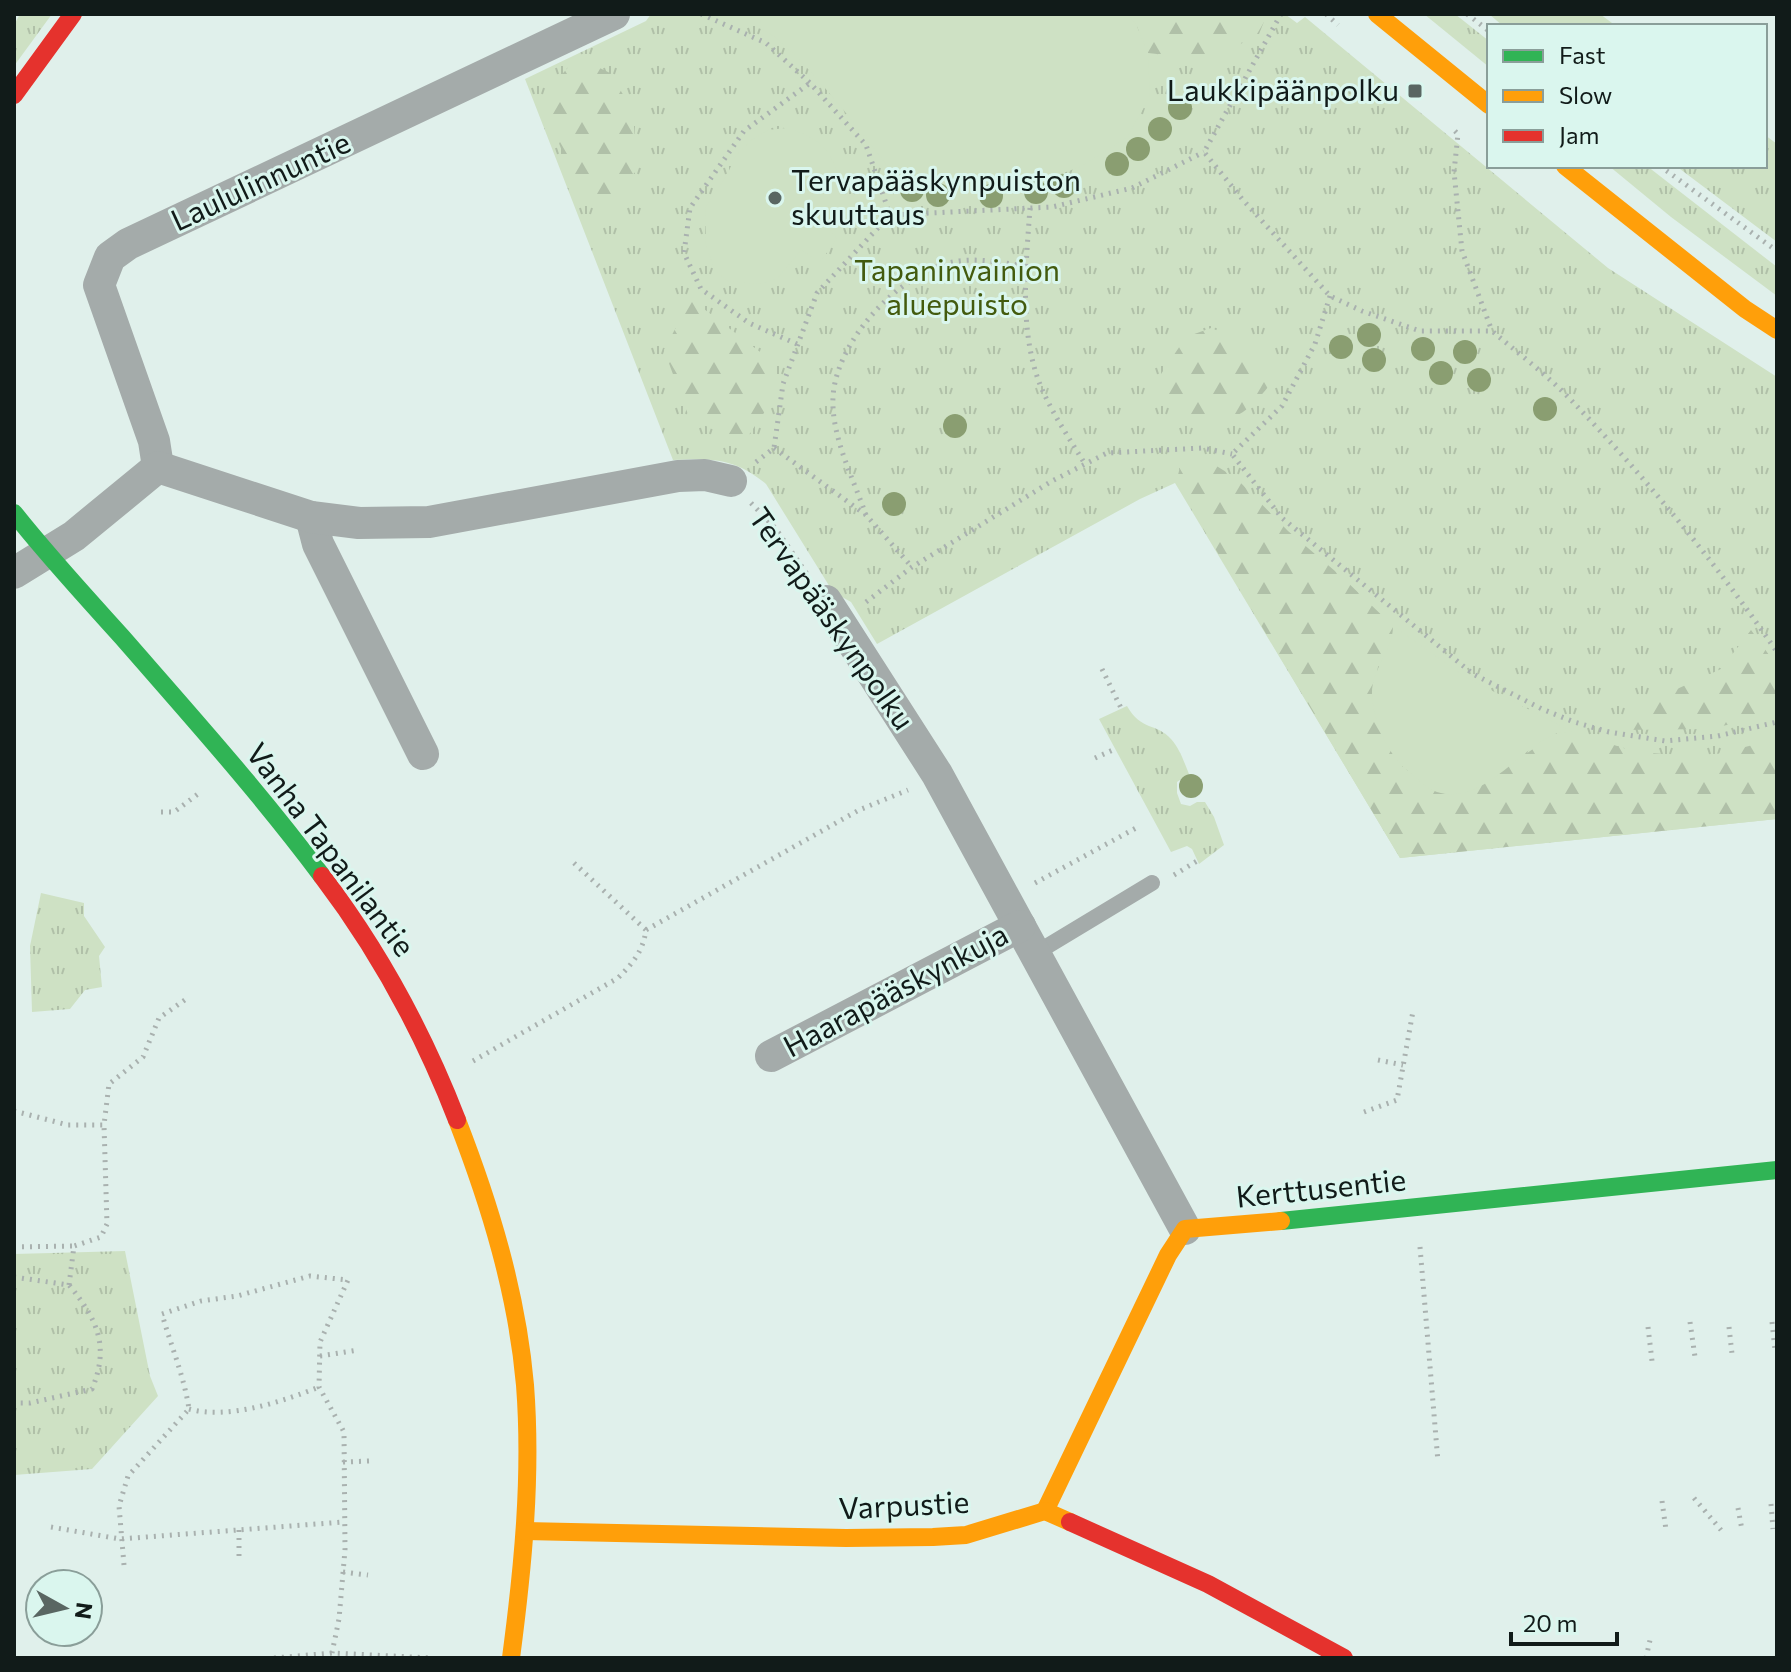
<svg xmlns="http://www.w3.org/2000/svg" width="1791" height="1672" viewBox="0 0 1791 1672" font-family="Commissioner,sans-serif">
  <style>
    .grass { fill: url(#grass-tufts) }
    .forest { fill: url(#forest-firs) }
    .garden { fill: #cee1c4 }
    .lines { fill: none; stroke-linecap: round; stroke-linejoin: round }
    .path { stroke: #a9b1af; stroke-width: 5; stroke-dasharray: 2 6; stroke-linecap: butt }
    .lane { stroke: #a4abaa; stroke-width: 16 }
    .street { stroke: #a4abaa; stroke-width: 32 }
    .fast { stroke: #30b455; stroke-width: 18 }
    .slow { stroke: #ff9f0a; stroke-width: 18 }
    .jam { stroke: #e5322d; stroke-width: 18 }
    .tree { fill: #8a9e71 }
    .poi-dot { fill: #596662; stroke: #daf6ee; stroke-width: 3 }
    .labels { text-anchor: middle; stroke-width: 6; stroke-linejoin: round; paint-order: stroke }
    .poi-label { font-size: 30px; fill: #111b19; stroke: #daf6ee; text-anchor: end }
    .street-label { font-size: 30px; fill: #111b19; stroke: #daf6ee }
    .park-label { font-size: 30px; fill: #435b0e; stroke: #daf6ee }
  </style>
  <defs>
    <pattern id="grass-tufts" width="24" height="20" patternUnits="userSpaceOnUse" patternTransform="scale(2)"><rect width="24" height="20" fill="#cee1c4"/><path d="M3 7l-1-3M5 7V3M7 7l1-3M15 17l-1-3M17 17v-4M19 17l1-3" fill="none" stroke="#b0c0a8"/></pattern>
    <pattern id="forest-firs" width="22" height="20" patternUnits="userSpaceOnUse" patternTransform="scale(2)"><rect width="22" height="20" fill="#cee1c4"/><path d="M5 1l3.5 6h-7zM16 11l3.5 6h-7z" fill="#b0c0a8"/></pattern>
  </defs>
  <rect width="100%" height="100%" fill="#e0f0eb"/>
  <g class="grass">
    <polygon points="20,14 52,14 14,66 14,25"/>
    <path d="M651,14H1285L1297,23L1305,17L1608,268L1777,377V819L1400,858L1175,483L1140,499L877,644L851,602L833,592L766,484C735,458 711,458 673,460L525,79L646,21Z"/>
    <polygon points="1424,14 1455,14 1489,41 1489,67"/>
    <polygon points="1489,14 1600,14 1616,26 1503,26"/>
    <polygon points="1765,135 1777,144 1777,242 1676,166 1765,166"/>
    <polygon points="1609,166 1647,166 1777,267 1777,296 1671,217"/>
    <path d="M1127,706C1141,731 1157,723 1171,739C1180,749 1184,762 1189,774L1177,782V793L1181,804L1190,806L1197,802H1205L1214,817L1224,845L1199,864L1192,849L1187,846L1171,852L1099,719Z"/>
    <polygon points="41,893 84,903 84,916 105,947 99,956 102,987 85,990 70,1009 32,1012 30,946"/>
    <polygon points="125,1251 150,1376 158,1396 92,1469 14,1475 14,1254"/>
  </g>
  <g class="forest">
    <polygon points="1127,14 1267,14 1259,34 1211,60 1148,53 1136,24"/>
    <polygon points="577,57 610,73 633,111 637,170 608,203 579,196 551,122 552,86"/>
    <polygon points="691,299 777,365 770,404 742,445 689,417 664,350"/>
    <path d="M1211,328C1242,340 1262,349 1271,383C1250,411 1228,431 1191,415C1181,411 1170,398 1161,391L1159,377L1186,337Z"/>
    <polygon points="1182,459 1210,462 1236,478 1288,531 1342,577 1393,626 1393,639 1378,667 1372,694 1378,721 1391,751 1403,767 1431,789 1446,794 1460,793 1480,786 1556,733 1573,732 1636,752 1705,757 1777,739 1777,819 1400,858 1176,483"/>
    <polygon points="1751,630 1777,666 1777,715 1707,729 1618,730 1655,699 1721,669"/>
  </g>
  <g class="garden">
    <path d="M763,14H1127L1136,24L1148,53L1150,97L1127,137L1082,166L1029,186L978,191L898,180C875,149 789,35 758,28Z"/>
    <path d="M786,128C816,136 835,150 839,183C840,189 841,202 838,208C836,213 828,218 825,222L837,239L820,262L801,250L777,279L759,284L728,281L715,271L706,245L705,208L727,175L735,157L750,141L768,130Z"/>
    <path d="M1393,626L1467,678L1573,732C1568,732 1560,732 1555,734C1518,749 1479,811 1432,790C1424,786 1416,777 1408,771C1388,755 1373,720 1372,695C1371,669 1393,651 1393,626Z"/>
  </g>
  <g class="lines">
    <g class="path">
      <polyline points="701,14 766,43 810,83 866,145 890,215"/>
      <path d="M1281,14L1204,152L1243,200L1330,296L1362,311L1420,331H1492C1518,353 1547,375 1571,400C1645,477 1716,563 1777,652"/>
      <polyline points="1326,14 1338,25"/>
      <polyline points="1467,14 1489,31"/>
      <polyline points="1455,131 1458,134 1454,172 1462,251 1492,331"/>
      <polyline points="1660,166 1777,251"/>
      <path d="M1030,208C1026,265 1019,328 1039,382C1050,410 1069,438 1085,464"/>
      <polyline points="1330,296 1315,344 1282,406 1232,454 1282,518 1473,674 1542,709 1574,722 1609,732 1665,741 1718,736 1777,722"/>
      <polyline points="797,344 749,323 701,289 684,253 690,208 744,131 810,83"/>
      <polyline points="774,448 866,515 912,567"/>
      <polyline points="756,462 774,448 783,384 817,293 890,215 1052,207 1132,188 1204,152"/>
      <polyline points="751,503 776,529 807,574"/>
      <path d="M866,515C853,478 831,436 833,397C836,341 899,273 953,262C976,257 1002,263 1026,266"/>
      <polyline points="866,602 912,567 1052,481 1107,453 1202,448 1232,454"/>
      <polyline points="1102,669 1121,708"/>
      <polyline points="1095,758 1115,749"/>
      <polyline points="161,812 174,812 202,791"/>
      <polyline points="574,863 646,930"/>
      <polyline points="1174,875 1197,861"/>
      <polyline points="1035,883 1136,828"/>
      <polyline points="1378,1060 1403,1065"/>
      <path d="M473,1061L618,978C633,963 643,951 646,930L859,810L908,790"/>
      <polyline points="14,1111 68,1125 104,1125 109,1084 143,1057 159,1018 189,997"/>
      <polyline points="1364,1112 1397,1100 1413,1011"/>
      <polyline points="14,1247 74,1246"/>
      <polyline points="1420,1247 1438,1462"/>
      <path d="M14,1277L69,1285C97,1319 110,1346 92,1389L30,1403H14"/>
      <polyline points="69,1285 74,1246 101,1237 107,1224 104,1125"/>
      <polyline points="1690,1322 1695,1357"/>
      <polyline points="1772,1322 1775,1350"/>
      <polyline points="1648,1327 1652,1361"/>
      <polyline points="1729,1327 1732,1354"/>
      <polyline points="320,1356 358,1350"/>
      <path d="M189,1409C228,1420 284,1401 319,1387"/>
      <polyline points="343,1462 370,1461"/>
      <polyline points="1694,1498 1721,1530"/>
      <polyline points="1662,1501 1666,1530"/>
      <polyline points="1771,1504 1773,1529"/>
      <polyline points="1738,1508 1742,1530"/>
      <polyline points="51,1527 120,1539 343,1522"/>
      <polyline points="239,1530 239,1557"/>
      <path d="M124,1565L119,1506L128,1476L189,1409C184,1376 171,1346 162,1314L201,1301L237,1296L310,1276L348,1280L320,1342L319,1387L344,1432L345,1550L339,1619L332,1653"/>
      <polyline points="343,1572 368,1575"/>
      <polyline points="274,1658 332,1653 432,1658"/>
      <polyline points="1646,1658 1650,1640"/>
    </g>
    <polyline class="lane" points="1036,953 1152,883"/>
    <g class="street">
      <polyline points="158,467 154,441 99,285 110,257 128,244 614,14"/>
      <polyline points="311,517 318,544 423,754"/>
      <polyline points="14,573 74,536 158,467 311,517 359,523 429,522 678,476 705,475 731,481"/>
      <polyline points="826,601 937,774 1185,1229"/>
      <polyline points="771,1056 1020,926"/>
    </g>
    <g class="fast">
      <path d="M14,513C48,556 85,596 122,637C190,715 260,793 322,876"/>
      <polyline points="1281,1221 1777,1170"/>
    </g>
    <g class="slow">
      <polyline points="1377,14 1489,105"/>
      <polyline points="1565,166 1745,309 1777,330"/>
      <path d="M457,1120C490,1205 517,1293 525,1385C532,1476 523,1567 511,1658"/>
      <polyline points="1045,1511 1168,1255 1185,1229 1281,1221"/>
      <polyline points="525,1531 846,1538 933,1537 966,1535 1045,1511 1070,1522"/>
    </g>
    <g class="jam">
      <polyline points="14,95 73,14"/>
      <path d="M322,876C379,951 423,1032 457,1120"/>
      <polyline points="1070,1522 1208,1584 1344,1658"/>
    </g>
  </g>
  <g class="tree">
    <circle cx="1180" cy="108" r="12"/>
    <circle cx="1160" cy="129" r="12"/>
    <circle cx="1138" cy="149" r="12"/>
    <circle cx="1117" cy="164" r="12"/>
    <circle cx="1064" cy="186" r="12"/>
    <circle cx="912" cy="190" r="12"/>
    <circle cx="1036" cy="192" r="12"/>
    <circle cx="938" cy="195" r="12"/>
    <circle cx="991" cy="196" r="12"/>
    <circle cx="1369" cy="335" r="12"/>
    <circle cx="1341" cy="347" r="12"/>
    <circle cx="1423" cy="349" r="12"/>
    <circle cx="1465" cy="352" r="12"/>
    <circle cx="1374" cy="360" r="12"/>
    <circle cx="1441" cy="373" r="12"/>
    <circle cx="1479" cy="380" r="12"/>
    <circle cx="1545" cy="409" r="12"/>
    <circle cx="955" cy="426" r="12"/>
    <circle cx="894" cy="504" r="12"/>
    <circle cx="1191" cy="786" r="12"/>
  </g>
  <g class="poi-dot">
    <rect x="1407" y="83" width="16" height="16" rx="4"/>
    <circle cx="775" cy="198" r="8"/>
  </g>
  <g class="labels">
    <g class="poi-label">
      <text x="1399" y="101">Laukkipäänpolku</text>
      <text x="791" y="191" text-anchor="start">Tervapääskynpuiston<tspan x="791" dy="34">skuuttaus</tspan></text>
    </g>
    <g class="street-label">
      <text transform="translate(261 182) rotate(-25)" y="10">Laululinnuntie</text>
      <text transform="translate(831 619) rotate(55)" y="10">Tervapääskynpolku</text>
      <text transform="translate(330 850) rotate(53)" y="10">Vanha Tapanilantie</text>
      <text transform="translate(896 991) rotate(-28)" y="10">Haarapääskynkuja</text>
      <text transform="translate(1321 1189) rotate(-6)" y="10">Kerttusentie</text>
      <text transform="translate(904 1506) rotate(-3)" y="10">Varpustie</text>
    </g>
    <g class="park-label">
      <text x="957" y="281">Tapaninvainion<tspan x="957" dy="34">aluepuisto</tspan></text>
    </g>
  </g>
  <rect width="1791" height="1672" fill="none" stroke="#111b19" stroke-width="32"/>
  <rect x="1487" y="24" width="280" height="144" fill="#daf6ee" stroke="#8a9e99" stroke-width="2"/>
  <rect x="1503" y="50" width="40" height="12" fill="#30b455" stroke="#8a9e99" stroke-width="2"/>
  <text x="1559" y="64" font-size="24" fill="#111b19">Fast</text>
  <rect x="1503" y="90" width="40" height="12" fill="#ff9f0a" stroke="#8a9e99" stroke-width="2"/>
  <text x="1559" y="104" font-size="24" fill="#111b19">Slow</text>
  <rect x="1503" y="130" width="40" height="12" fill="#e5322d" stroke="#8a9e99" stroke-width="2"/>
  <text x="1559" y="144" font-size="24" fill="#111b19">Jam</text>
  <g transform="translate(64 1608) rotate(98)"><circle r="38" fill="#daf6ee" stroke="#8a9e99" stroke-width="2"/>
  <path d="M0-6L14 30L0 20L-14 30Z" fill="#596662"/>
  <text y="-12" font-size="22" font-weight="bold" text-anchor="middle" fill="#111b19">N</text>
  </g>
  <path d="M1511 1632v12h106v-12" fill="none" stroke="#111b19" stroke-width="4"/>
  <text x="1523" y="1632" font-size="24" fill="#111b19" stroke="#daf6ee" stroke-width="6" paint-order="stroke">20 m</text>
</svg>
